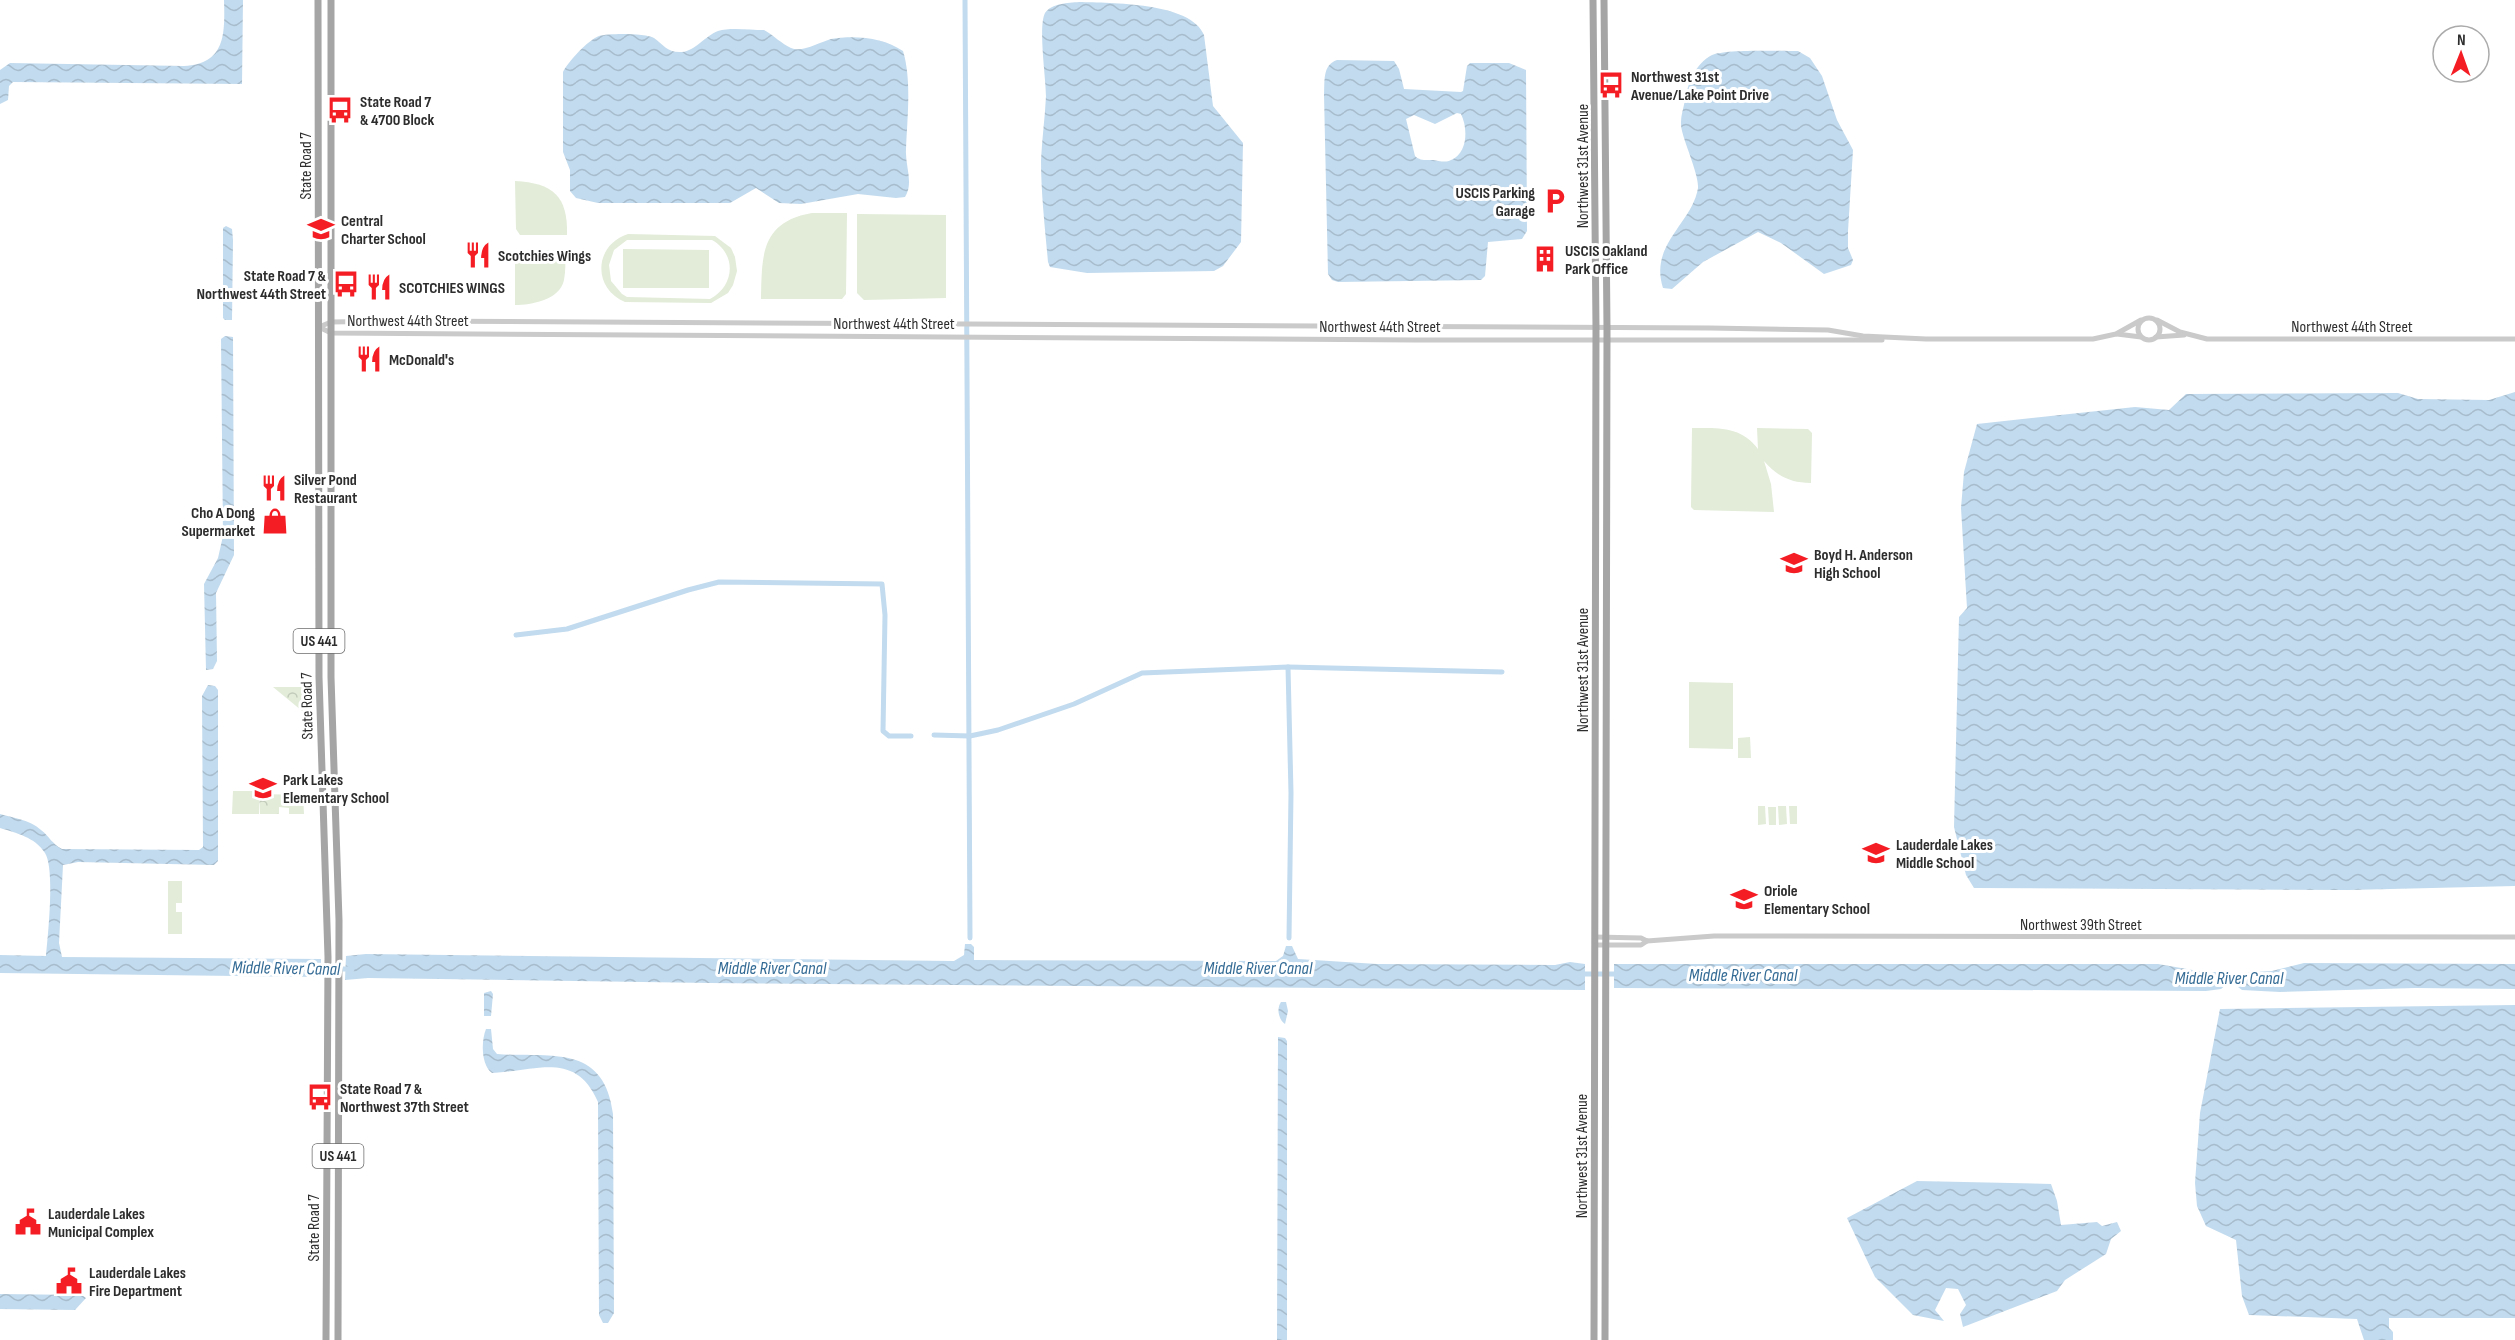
<svg xmlns="http://www.w3.org/2000/svg" width="2515" height="1340" viewBox="0 0 2515 1340" font-family="'Sofia Sans Condensed',sans-serif">
  <style>
    .park { fill: url(#park-crowns) }
    .pitch { fill: #e2ecd8; fill-rule: evenodd }
    .water { fill: url(#water-waves); fill-rule: evenodd }
    .lines { fill: none; stroke-linecap: round; stroke-linejoin: round }
    .canal { stroke: #c2dbee; stroke-width: 5 }
    .tertiary { stroke: #cacaca; stroke-width: 5 }
    .primary { stroke: #a5a5a5; stroke-width: 7 }
    .labels { text-anchor: middle; stroke-width: 6; stroke-linejoin: round; paint-order: stroke }
    .shield { fill: #fff; stroke: #6c6c6c; stroke-width: 1.5 }
    .shield-label { font-size: 15px; font-weight: bold; fill: #2d2d2d }
    .poi-label { font-size: 16px; font-weight: bold; fill: #2d2d2d; stroke: #fff; text-anchor: start }
    .street-label { font-size: 16px; fill: #2d2d2d; stroke: #fff }
    .water-label { font-size: 18px; font-style: italic; fill: #346b95; stroke: #fff }
  </style>
  <defs>
    <pattern id="park-crowns" width="20" height="18" patternUnits="userSpaceOnUse" patternTransform="scale(1.5)"><rect width="20" height="18" fill="#e2ecd8"/><path d="M2 6a3 3 0 1 1 6 0M12 15a3 3 0 1 1 6 0" fill="none" stroke="#c2cbba"/></pattern>
    <pattern id="water-waves" width="16" height="10" patternUnits="userSpaceOnUse" patternTransform="scale(1.5)"><rect width="16" height="10" fill="#c2dbee"/><path d="M0 5q4-4 8 0t8 0" fill="none" stroke="#a7bccc"/></pattern>
  </defs>
  <rect width="100%" height="100%" fill="#fff"/>
  <g class="park">
    <polygon points="273,687 305,687 307,691 307,715"/>
    <polygon points="259,794 303,795 304,814 289,814 289,808 279,807 279,814 260,814"/>
  </g>
  <g class="pitch">
    <path d="M515,181C553,183 568,196 567,235H520L516,229Z"/>
    <path d="M812,213H847L846,294L842,299H761C762,257 760,222 812,213Z"/>
    <polygon points="857,214 946,215 946,298 864,300 857,293"/>
    <path d="M628,234L715,236L731,248L735,257L737,271L733,285L728,293L711,303L625,302C592,288 594,245 628,234ZM627,240H712C737,254 735,286 710,299L627,297L622,294L611,281L609,265L614,250Z"/>
    <polygon points="623,249 709,250 709,288 623,288"/>
    <path d="M566,250C565,260 566,270 564,280C560,300 531,305 515,305V256L520,251Z"/>
    <path d="M1692,428C1718,428 1741,426 1758,449L1757,428L1808,429L1812,433L1811,483C1790,483 1777,476 1764,461L1771,484L1774,512L1694,510L1691,507Z"/>
    <polygon points="1689,682 1733,683 1733,749 1689,748"/>
    <polygon points="1750,737 1751,758 1738,758 1738,738"/>
    <polygon points="233,791 259,791 259,814 232,814"/>
    <polygon points="1758,806 1765,806 1766,824 1758,825"/>
    <polygon points="1778,806 1786,806 1787,824 1779,825"/>
    <polygon points="1789,806 1797,806 1797,824 1790,824"/>
    <polygon points="1768,807 1776,807 1776,825 1769,825"/>
    <polygon points="168,881 182,881 182,903 176,903 176,912 182,912 182,934 168,934"/>
  </g>
  <g class="water">
    <path d="M224,0H243L242,84L13,82L9,86L8,100L0,104V70L10,63L184,66C226,64 225,33 224,0Z"/>
    <path d="M1079,2C1110,3 1191,2 1204,35L1213,106L1243,143L1241,242L1223,266L1214,271L1087,273L1050,267L1048,262C1045,228 1041,194 1041,160C1042,139 1045,117 1046,96C1046,79 1038,26 1045,13C1052,3 1068,3 1079,2Z"/>
    <path d="M764,30C773,35 782,44 791,48C802,53 820,42 831,39C854,35 883,37 903,51C912,80 907,120 906,150C905,166 914,183 905,197L896,198L858,194L801,204L779,203L756,188L730,203H598L576,198L570,191V170L563,152V72C568,62 588,40 599,36C608,33 646,33 654,38C664,45 667,53 682,52C695,51 705,36 718,31C730,27 750,30 764,30Z"/>
    <path d="M1798,51L1810,58L1822,76L1837,120L1853,150L1848,231V248L1853,260L1851,265L1824,274L1781,243L1758,232L1703,262L1672,289L1663,288C1649,244 1692,224 1698,188C1699,176 1685,144 1682,131C1679,120 1683,111 1685,100C1688,83 1695,64 1712,55C1725,49 1780,51 1798,51Z"/>
    <path d="M1337,60L1394,61L1399,69L1404,89L1461,92L1463,91L1467,66L1470,63H1509L1526,70L1527,231L1522,239L1488,242L1485,276L1481,280L1338,282L1332,280L1328,274L1324,95C1325,82 1322,65 1337,60ZM1457,113L1461,114C1468,128 1468,153 1451,160C1446,163 1439,161 1433,160C1426,160 1420,161 1415,156L1406,119L1414,115L1435,124Z"/>
    <polygon points="226,226 232,229 233,240 232,320 225,320 223,318 223,228"/>
    <polygon points="225,336 233,337 234,555 216,593 217,661 213,669 206,670 204,584 218,558 223,536 221,339"/>
    <polygon points="2515,392 2515,886 2349,890 1974,888 1966,875 1954,827 1959,617 1967,608 1961,508 1964,472 1977,424 2135,407 2169,410 2186,394 2398,393 2418,399 2489,400"/>
    <path d="M208,685L215,686L218,690V861L214,865L78,862L63,865L59,943L62,957L321,959V977L0,973V955L46,956C48,934 55,869 45,853C35,837 16,833 0,828V814C14,818 30,820 41,830C49,836 52,844 62,849L199,850L203,847L202,696Z"/>
    <polygon points="965,944 971,944 974,947 974,960 1276,961 1283,956 1286,946 1292,946 1298,959 1377,964 1555,965 1570,962 1585,964 1585,990 710,983 368,978 345,980 346,956 366,954 954,961 964,955"/>
    <polygon points="2304,963 2515,964 2515,989 2415,988 2280,992 2242,990 2234,984 2227,984 2221,989 2206,991 1614,988 1614,964 2158,964 2204,972 2219,972 2227,977 2234,977 2237,973 2272,971"/>
    <polygon points="491,991 493,994 491,1016 484,1016 484,993"/>
    <path d="M1281,1002H1286L1288,1011L1285,1024C1279,1020 1276,1009 1281,1002Z"/>
    <polygon points="2515,1005 2515,1318 2389,1318 2389,1328 2393,1332 2393,1340 2364,1340 2357,1319 2249,1315 2242,1296 2236,1240 2206,1226 2197,1206 2195,1183 2200,1113 2220,1009"/>
    <path d="M486,1029H491L493,1049L497,1054C550,1058 604,1043 613,1114L614,1313L608,1323H603L599,1315L598,1102C576,1050 536,1071 492,1073C481,1065 481,1041 486,1029Z"/>
    <polygon points="1278,1037 1285,1038 1287,1041 1287,1340 1277,1340"/>
    <polygon points="1917,1181 2051,1184 2057,1201 2061,1225 2097,1222 2102,1226 2117,1222 2121,1231 2111,1239 2106,1254 2065,1280 2057,1291 1963,1327 1960,1314 1966,1305 1958,1289 1946,1288 1935,1310 1944,1321 1913,1315 1875,1277 1847,1218"/>
    <polygon points="0,1294 82,1295 86,1298 75,1310 0,1309"/>
  </g>
  <g class="lines">
    <g class="canal">
      <polyline points="965,0 970,938"/>
      <polyline points="516,635 567,629 688,590 719,582 882,584 885,615 883,731 889,736 911,736"/>
      <polyline points="1288,667 1502,672"/>
      <polyline points="934,735 970,736 998,730 1074,704 1142,673 1288,667 1291,793 1289,938"/>
      <polyline points="317,969 352,969"/>
      <polyline points="1579,974 1618,974"/>
    </g>
    <g class="tertiary">
      <circle cx="2149" cy="329" r="11"/>
      <polyline points="2157,320 2180,332 2207,339 2515,339"/>
      <polyline points="319,327 331,322 396,321 1710,328 1828,330 1863,336 1926,339 2093,339 2116,334 2141,320"/>
      <polyline points="319,327 331,333 1415,340 1882,340"/>
      <polyline points="2117,334 2141,337"/>
      <polyline points="2156,337 2184,335"/>
      <polyline points="1595,937 1641,938 1647,941 1714,936 2515,937"/>
      <polyline points="1595,945 1641,945 1647,941"/>
    </g>
    <g class="primary">
      <polyline points="318,0 319,677 328,957 326,1340"/>
      <polyline points="331,0 331,677 339,920 338,1340"/>
      <polyline points="1593,0 1596,328 1594,1340"/>
      <polyline points="1604,0 1607,329 1605,1340"/>
    </g>
  </g>
  <defs>
    <g id="bus-bare" transform="scale(2.07)"><path d="M-5-6H5V4H4V6H2V4H-2V6H-4V4H-5ZM-3.5-4V0h7V-4ZM-3.5 1.2v1.5H-2V1.2ZM2 1.2v1.5H3.5V1.2Z" fill="#f51d24" stroke="#fff" stroke-width="2.5" paint-order="stroke"/></g>
    <g id="parking-bare" transform="scale(2.07)"><path d="M-3.5-5.5H1a3.5 3.5 0 0 1 0 7H-1V5.5H-3.5ZM-1-3.4V-.6H.8a1.4 1.4 0 0 0 0-2.8Z" fill="#f51d24" stroke="#fff" stroke-width="2.5" paint-order="stroke"/></g>
    <g id="school-bare" transform="scale(2.07)"><path d="M0-5L7-2L0 1L-7-2ZM-4 1L0 2.5L4 1V4Q0 6-4 4Z" fill="#f51d24" stroke="#fff" stroke-width="2.5" paint-order="stroke"/></g>
    <g id="restaurant-bare" transform="scale(2.07)"><path d="M-5-6h1v4h1v-4h1v4h1v-4h1v5L-1.5 .5V6h-2V.5L-5-1ZM5-6V6H3V1.5H1.5Q1.5-4 5-6Z" fill="#f51d24" stroke="#fff" stroke-width="2.5" paint-order="stroke"/></g>
    <g id="building-bare" transform="scale(2.07)"><path d="M-4-6H4V6H1V3H-1V6H-4ZM-2.5-4.3h1.7v1.8h-1.7ZM.8-4.3h1.7v1.8H.8ZM-2.5-1h1.7V.8h-1.7ZM.8-1h1.7V.8H.8Z" fill="#f51d24" stroke="#fff" stroke-width="2.5" paint-order="stroke"/></g>
    <g id="shop-bare" transform="scale(2.07)"><path d="M-5-2.5h2.3a2.7 3.5 0 0 1 5.4 0H5L5.5 6h-11ZM-1.5-2.5h3a1.5 2.3 0 0 0-3 0Z" fill="#f51d24" stroke="#fff" stroke-width="2.5" paint-order="stroke"/></g>
    <g id="civic-bare" transform="scale(2.07)"><path d="M-.6-6.5H3V-4.5H.6V-3L4-1V1h2V6H-6V1h2V-1L-.6-3ZM-1.2 2.5V6h2.4V2.5Z" fill="#f51d24" stroke="#fff" stroke-width="2.5" paint-order="stroke"/></g>
  </defs>
  <g fill-rule="evenodd">
    <use href="#bus-bare" x="1611" y="85"/>
    <use href="#bus-bare" x="340" y="110"/>
    <use href="#parking-bare" x="1555" y="201"/>
    <use href="#school-bare" x="321" y="229"/>
    <use href="#restaurant-bare" x="478" y="255"/>
    <use href="#building-bare" x="1545" y="259"/>
    <use href="#bus-bare" x="346" y="284"/>
    <use href="#restaurant-bare" x="379" y="287"/>
    <use href="#restaurant-bare" x="369" y="359"/>
    <use href="#restaurant-bare" x="274" y="488"/>
    <use href="#shop-bare" x="275" y="521"/>
    <use href="#school-bare" x="1794" y="563"/>
    <use href="#school-bare" x="263" y="788"/>
    <use href="#school-bare" x="1876" y="853"/>
    <use href="#school-bare" x="1744" y="899"/>
    <use href="#bus-bare" x="320" y="1097"/>
    <use href="#civic-bare" x="28" y="1222"/>
    <use href="#civic-bare" x="69" y="1281"/>
  </g>
  <g class="labels">
    <g class="shield">
      <rect x="293.5" y="629" width="51" height="24" rx="4.5"/>
      <rect x="312.5" y="1144" width="51" height="24" rx="4.5"/>
    </g>
    <g class="shield-label">
      <text x="319" y="646">US 441</text>
      <text x="338" y="1161">US 441</text>
    </g>
    <g class="poi-label">
      <text x="1631" y="82">Northwest 31st<tspan x="1631" dy="18">Avenue/Lake Point Drive</tspan></text>
      <text x="360" y="107">State Road 7<tspan x="360" dy="18">&amp; 4700 Block</tspan></text>
      <text x="1535" y="198" text-anchor="end">USCIS Parking<tspan x="1535" dy="18">Garage</tspan></text>
      <text x="341" y="226">Central<tspan x="341" dy="18">Charter School</tspan></text>
      <text x="1565" y="256">USCIS Oakland<tspan x="1565" dy="18">Park Office</tspan></text>
      <text x="498" y="261">Scotchies Wings</text>
      <text x="326" y="281" text-anchor="end">State Road 7 &amp;<tspan x="326" dy="18">Northwest 44th Street</tspan></text>
      <text x="399" y="293">SCOTCHIES WINGS</text>
      <text x="389" y="365">McDonald's</text>
      <text x="294" y="485">Silver Pond<tspan x="294" dy="18">Restaurant</tspan></text>
      <text x="255" y="518" text-anchor="end">Cho A Dong<tspan x="255" dy="18">Supermarket</tspan></text>
      <text x="1814" y="560">Boyd H. Anderson<tspan x="1814" dy="18">High School</tspan></text>
      <text x="283" y="785">Park Lakes<tspan x="283" dy="18">Elementary School</tspan></text>
      <text x="1896" y="850">Lauderdale Lakes<tspan x="1896" dy="18">Middle School</tspan></text>
      <text x="1764" y="896">Oriole<tspan x="1764" dy="18">Elementary School</tspan></text>
      <text x="340" y="1094">State Road 7 &amp;<tspan x="340" dy="18">Northwest 37th Street</tspan></text>
      <text x="48" y="1219">Lauderdale Lakes<tspan x="48" dy="18">Municipal Complex</tspan></text>
      <text x="89" y="1278">Lauderdale Lakes<tspan x="89" dy="18">Fire Department</tspan></text>
    </g>
    <g class="street-label">
      <text transform="translate(305 166) rotate(-90)" y="6">State Road 7</text>
      <text transform="translate(1582 166) rotate(-90)" y="6">Northwest 31st Avenue</text>
      <text x="408" y="326">Northwest 44th Street</text>
      <text x="894" y="329">Northwest 44th Street</text>
      <text x="1380" y="332">Northwest 44th Street</text>
      <text x="2352" y="332">Northwest 44th Street</text>
      <text transform="translate(1582 670) rotate(-90)" y="6">Northwest 31st Avenue</text>
      <text transform="translate(306 706) rotate(-91)" y="6">State Road 7</text>
      <text x="2081" y="930">Northwest 39th Street</text>
      <text transform="translate(1581 1156) rotate(-90)" y="6">Northwest 31st Avenue</text>
      <text transform="translate(313 1228) rotate(-90)" y="6">State Road 7</text>
    </g>
    <g class="water-label">
      <text transform="translate(286 968) rotate(1)" y="6">Middle River Canal</text>
      <text x="772" y="974">Middle River Canal</text>
      <text x="1258" y="974">Middle River Canal</text>
      <text x="1743" y="981">Middle River Canal</text>
      <text x="2229" y="984">Middle River Canal</text>
    </g>
  </g>
  <g transform="translate(2461 54) rotate(1)"><circle r="28" fill="#ffffff" stroke="#ababab" stroke-width="1.5"/>
  <path d="M0-4.5L10 22L0 15L-10 22Z" fill="#f51d24"/>
  <text y="-9" font-size="16" font-weight="bold" text-anchor="middle" fill="#2d2d2d">N</text>
  </g>
</svg>
